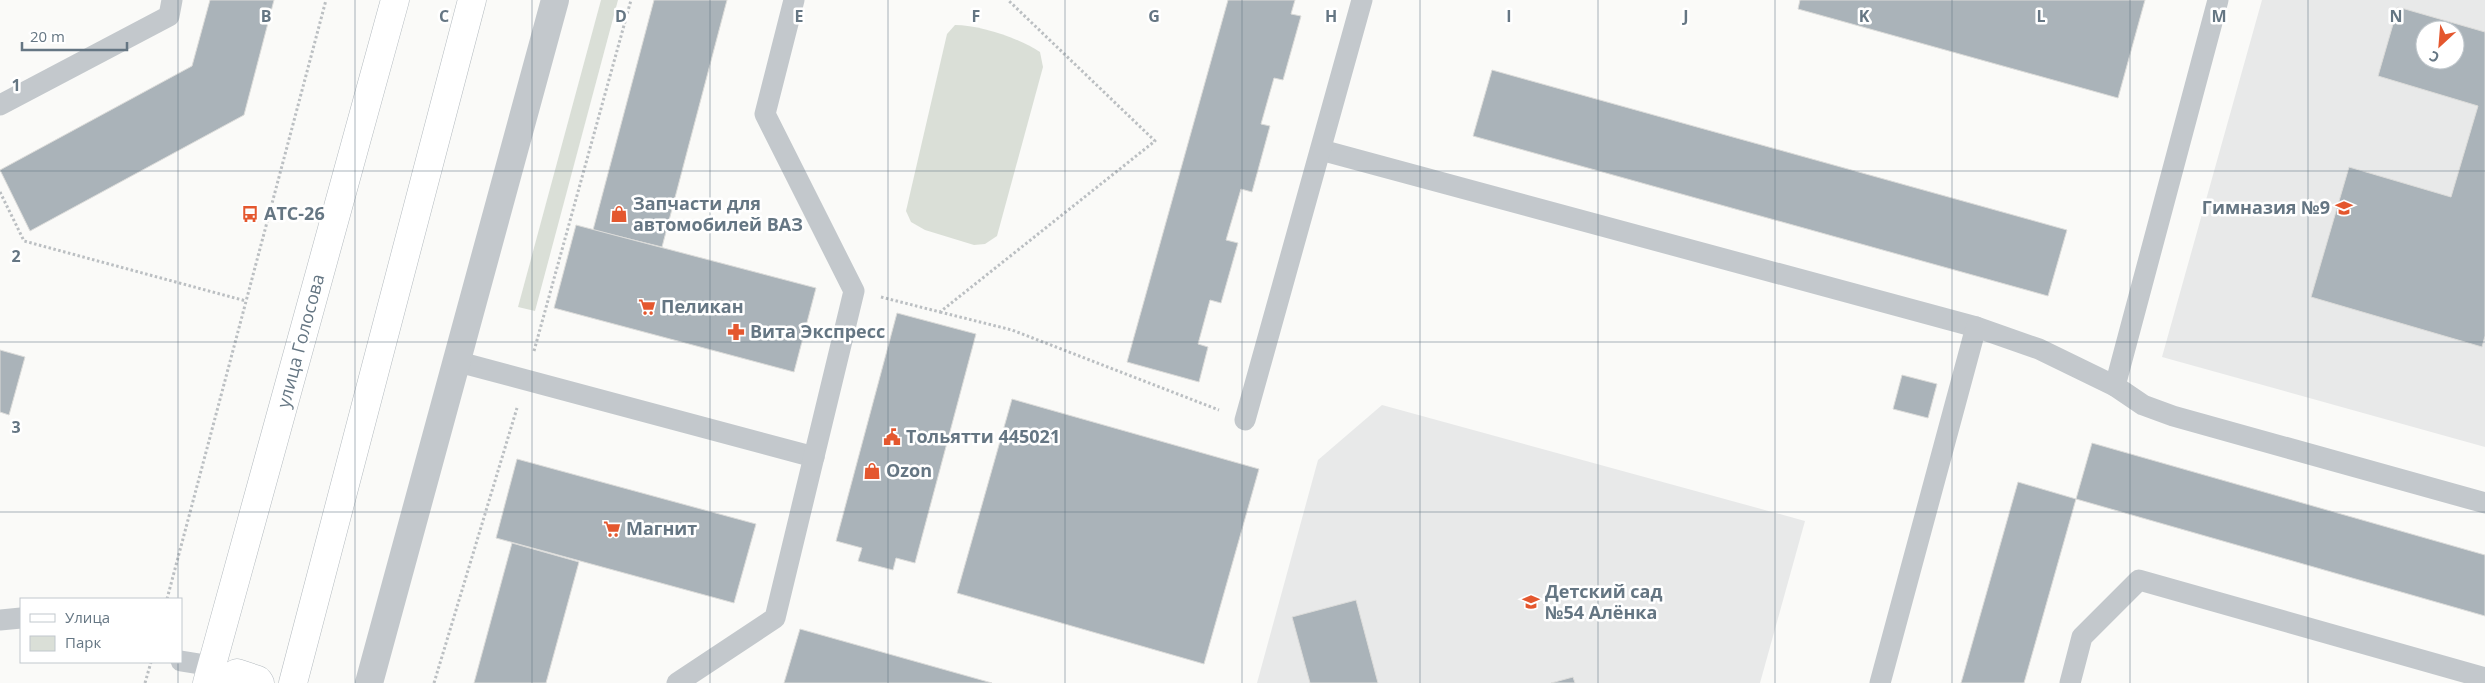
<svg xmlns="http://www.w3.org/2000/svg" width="2485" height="683" viewBox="0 0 2485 683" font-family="'Open Sans',sans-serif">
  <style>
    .built { fill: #e8e9e9; fill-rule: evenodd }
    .green { fill: #dadfd7 }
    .building { fill: #aab3b9; stroke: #dcdcda; fill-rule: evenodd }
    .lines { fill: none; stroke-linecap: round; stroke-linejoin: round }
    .secondary-casing { stroke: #b3babf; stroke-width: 29 }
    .path { stroke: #bbbfc2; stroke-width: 3; stroke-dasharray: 2.5 2.5; stroke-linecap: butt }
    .service { stroke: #c3c8cc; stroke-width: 21 }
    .minor { stroke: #c3c8cc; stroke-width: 28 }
    .secondary { stroke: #fff; stroke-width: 28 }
    .grid { fill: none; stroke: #657683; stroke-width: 1; stroke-opacity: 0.55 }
    .labels { text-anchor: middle; stroke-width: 5; stroke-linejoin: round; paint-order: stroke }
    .poi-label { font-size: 18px; font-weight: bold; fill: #657683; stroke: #fff; text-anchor: start }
    .street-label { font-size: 18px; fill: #657683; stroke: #fff }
    .grid-label { font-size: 16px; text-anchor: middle; font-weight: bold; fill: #657683; stroke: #fff; stroke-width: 5; stroke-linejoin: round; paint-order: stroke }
  </style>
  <rect width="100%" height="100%" fill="#fafaf8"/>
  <g class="built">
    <path d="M2262,0H2485V447L2162,357ZM2425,30H2455V60H2425Z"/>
    <polygon points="1382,405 1805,521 1760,683 1257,683 1318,460"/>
  </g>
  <g class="green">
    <polygon points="601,0 618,0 535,311 518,307"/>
    <path d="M955,25C980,25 1019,38 1040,52L1043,67L997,236L985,244L974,245L925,230L911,222L906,211L947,34Z"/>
  </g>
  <g class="building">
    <polygon points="210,0 274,0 244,115 30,231 0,170 192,66"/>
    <polygon points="654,0 727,0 662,247 593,230"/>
    <polygon points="1228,0 1295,0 1291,14 1301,16 1283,80 1274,78 1261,124 1270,126 1252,192 1241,189 1226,240 1238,243 1221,303 1210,300 1198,344 1208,347 1199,382 1127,362"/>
    <polygon points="1800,0 2145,0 2118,98 1798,9"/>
    <path d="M2398,7L2485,32V336L2482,347L2311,297L2349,167L2451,197L2478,106L2378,76ZM2425,30H2455V60H2425Z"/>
    <polygon points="1492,70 2067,230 2048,296 1473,136"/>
    <polygon points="576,225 816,288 794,372 554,308"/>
    <polygon points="897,313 976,334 915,563 896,558 893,570 858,561 862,548 836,541"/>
    <polygon points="0,350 25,357 9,415 0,412"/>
    <polygon points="1902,375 1937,384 1928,418 1893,409"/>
    <polygon points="1012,399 1259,469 1204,664 957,593"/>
    <polygon points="2092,443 2485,555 2485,616 2076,499"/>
    <polygon points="517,459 756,524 734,603 496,538"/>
    <polygon points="2018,482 2076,499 2024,683 1961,683"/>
    <polygon points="512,543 579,562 546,683 474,683"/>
    <polygon points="1356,600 1378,683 1310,683 1292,617"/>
    <polygon points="800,629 992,683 784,683"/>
    <polygon points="1573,677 1575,683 1551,683"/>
  </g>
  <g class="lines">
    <g class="secondary-casing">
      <g id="secondary">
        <polyline points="207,683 395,0"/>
        <polyline points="218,683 237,673 258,680 260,683"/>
        <polyline points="293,683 472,0"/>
      </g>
    </g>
    <g class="path">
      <polyline points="0,192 24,241 246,301"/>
      <polyline points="881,297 940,312 1155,141 1008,0"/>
      <polyline points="940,312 1012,330 1219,410"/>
      <polyline points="534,351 631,0"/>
      <polyline points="167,599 326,0"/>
      <polyline points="145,683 151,662"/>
      <polyline points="434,683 517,408"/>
    </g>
    <g class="service">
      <polyline points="0,105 169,16 172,0"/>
      <polyline points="1321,150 1976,327"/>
      <polyline points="455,361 814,457"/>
      <polyline points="2115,386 2143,405 2173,416 2485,503"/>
      <polyline points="1245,420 1362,0"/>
      <polyline points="0,620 21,618"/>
      <polyline points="181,661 212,666"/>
      <polyline points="677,683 775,618 854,291 765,114 794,0"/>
      <polyline points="1880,683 1976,327 2039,349 2115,386 2218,0"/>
      <polyline points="2070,683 2082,637 2139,580 2485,678"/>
    </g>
    <polyline class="minor" points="369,683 555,0"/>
    <use href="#secondary" class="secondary"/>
  </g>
  <path class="grid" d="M178,0V599M355,0V683M532,0V683M710,0V683M888,0V683M1065,0V683M1242,0V683M1420,0V683M1598,0V683M1775,0V683M1952,0V683M2130,0V683M2308,0V683M0,171H2485M0,342H2485M0,512H2485M178,662V683"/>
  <defs>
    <g id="school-bare" transform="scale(1.35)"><path d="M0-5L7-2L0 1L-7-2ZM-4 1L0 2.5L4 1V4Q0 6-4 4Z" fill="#e4572e" stroke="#fff" stroke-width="2.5" paint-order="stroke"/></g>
    <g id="bus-bare" transform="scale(1.35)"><path d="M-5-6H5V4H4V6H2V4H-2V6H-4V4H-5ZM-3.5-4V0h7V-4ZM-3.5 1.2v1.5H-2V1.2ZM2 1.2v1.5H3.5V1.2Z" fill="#e4572e" stroke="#fff" stroke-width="2.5" paint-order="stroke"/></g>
    <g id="shop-bare" transform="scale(1.35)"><path d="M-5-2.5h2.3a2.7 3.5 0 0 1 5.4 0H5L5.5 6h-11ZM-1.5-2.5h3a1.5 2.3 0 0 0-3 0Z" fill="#e4572e" stroke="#fff" stroke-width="2.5" paint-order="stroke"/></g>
    <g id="supermarket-bare" transform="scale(1.35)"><path d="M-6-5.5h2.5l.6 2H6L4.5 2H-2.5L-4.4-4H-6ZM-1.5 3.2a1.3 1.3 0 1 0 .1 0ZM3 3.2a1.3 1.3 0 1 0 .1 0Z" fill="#e4572e" stroke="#fff" stroke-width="2.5" paint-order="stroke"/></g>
    <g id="pharmacy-bare" transform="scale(1.35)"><path d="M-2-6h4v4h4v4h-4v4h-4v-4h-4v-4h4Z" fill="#e4572e" stroke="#fff" stroke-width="2.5" paint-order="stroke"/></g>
    <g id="civic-bare" transform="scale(1.35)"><path d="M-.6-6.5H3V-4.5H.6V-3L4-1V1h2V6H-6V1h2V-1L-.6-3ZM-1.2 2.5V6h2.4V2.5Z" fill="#e4572e" stroke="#fff" stroke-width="2.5" paint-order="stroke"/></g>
  </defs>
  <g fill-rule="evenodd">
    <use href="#school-bare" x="2344" y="208"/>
    <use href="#bus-bare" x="250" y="214"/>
    <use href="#shop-bare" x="619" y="214"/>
    <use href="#supermarket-bare" x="647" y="307"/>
    <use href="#pharmacy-bare" x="736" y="332"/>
    <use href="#civic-bare" x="892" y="437"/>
    <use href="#shop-bare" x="872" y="471"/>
    <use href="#supermarket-bare" x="612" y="529"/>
    <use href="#school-bare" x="1531" y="602"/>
  </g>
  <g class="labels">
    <g class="poi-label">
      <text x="633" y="210">Запчасти для<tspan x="633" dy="21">автомобилей ВАЗ</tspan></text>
      <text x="2330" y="214" text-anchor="end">Гимназия №9</text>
      <text x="264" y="220">АТС-26</text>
      <text x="661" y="313">Пеликан</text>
      <text x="750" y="338">Вита Экспресс</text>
      <text x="906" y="443">Тольятти 445021</text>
      <text x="886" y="477">Ozon</text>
      <text x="626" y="535">Магнит</text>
      <text x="1545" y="598">Детский сад<tspan x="1545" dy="21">№54 Алёнка</tspan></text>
    </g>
    <g class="street-label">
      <text transform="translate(301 341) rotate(-75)" y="6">улица Голосова</text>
    </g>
  </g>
  <g class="grid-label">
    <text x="266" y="22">B</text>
    <text x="444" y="22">C</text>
    <text x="621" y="22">D</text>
    <text x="799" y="22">E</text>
    <text x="976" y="22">F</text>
    <text x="1154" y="22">G</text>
    <text x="1331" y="22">H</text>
    <text x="1509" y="22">I</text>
    <text x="1686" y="22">J</text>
    <text x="1864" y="22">K</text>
    <text x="2041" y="22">L</text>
    <text x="2219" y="22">M</text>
    <text x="2396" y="22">N</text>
    <text x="16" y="91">1</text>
    <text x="16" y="262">2</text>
    <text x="16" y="433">3</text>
  </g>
  <rect x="20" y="598" width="162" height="65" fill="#ffffff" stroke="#c1c8cd"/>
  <rect x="30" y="614" width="25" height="8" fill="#ffffff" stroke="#c1c8cd"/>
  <text x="65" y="623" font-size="15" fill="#657683">Улица</text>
  <rect x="30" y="636" width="25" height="15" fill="#dadfd7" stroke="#c1c8cd"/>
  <text x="65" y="648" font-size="15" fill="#657683">Парк</text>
  <g transform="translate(2440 45) rotate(206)"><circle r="24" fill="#ffffff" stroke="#c1c8cd"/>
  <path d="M0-4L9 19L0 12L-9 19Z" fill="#e4572e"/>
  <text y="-8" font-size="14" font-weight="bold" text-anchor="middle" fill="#657683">С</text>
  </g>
  <path d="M22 42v8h105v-8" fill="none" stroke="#657683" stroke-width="2.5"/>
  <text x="30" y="42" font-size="15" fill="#657683" stroke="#ffffff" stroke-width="4" paint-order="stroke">20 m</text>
</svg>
